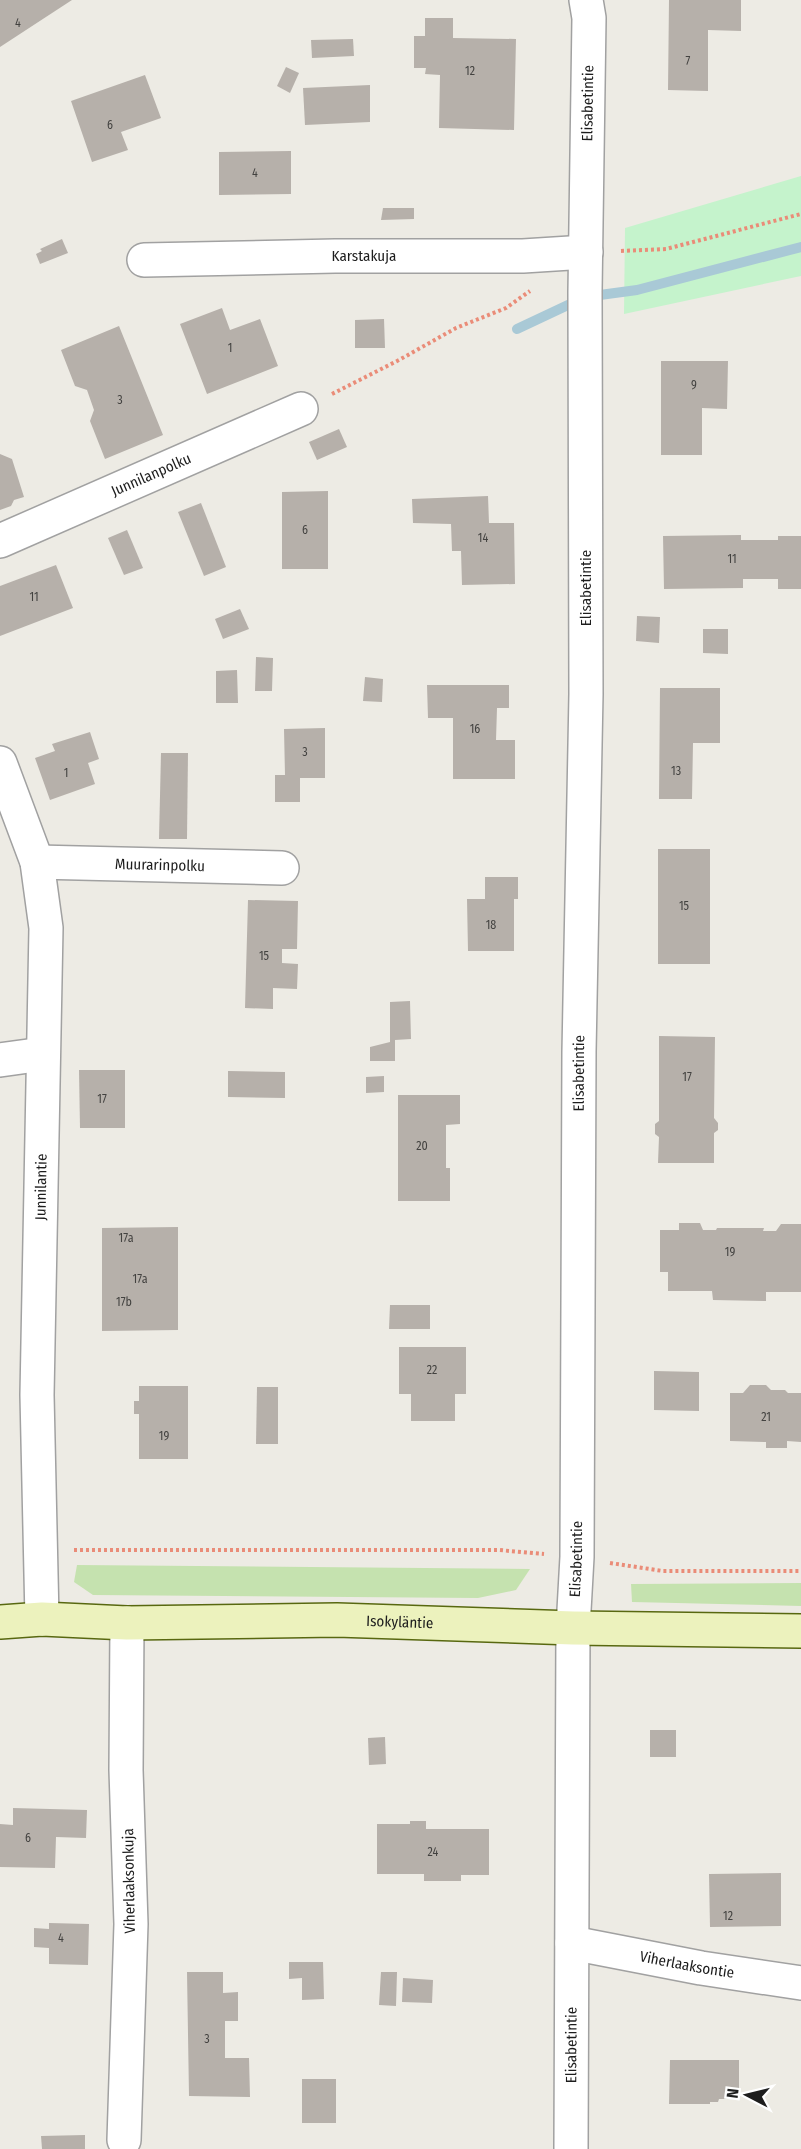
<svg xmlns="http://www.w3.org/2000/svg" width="801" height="2149" viewBox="0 0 801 2149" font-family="'Fira Sans Condensed',sans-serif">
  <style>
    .grass { fill: #c5e2af }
    .park { fill: #c5f3cc }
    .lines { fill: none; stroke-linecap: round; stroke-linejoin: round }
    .stream { stroke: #a9c9d6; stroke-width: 10 }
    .building { fill: #b6b0aa }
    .street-casing { stroke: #a1a1a1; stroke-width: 36 }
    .secondary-casing { stroke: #586810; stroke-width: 36 }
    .path { stroke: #ea8c78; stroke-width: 4; stroke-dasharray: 3 3; stroke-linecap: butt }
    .street { stroke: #fff; stroke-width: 33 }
    .secondary { stroke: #ecf2bd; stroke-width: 33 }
    .labels { text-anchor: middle; stroke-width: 4.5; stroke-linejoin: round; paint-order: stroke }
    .number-label { font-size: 12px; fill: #434240 }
    .street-label { font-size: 15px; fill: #1d1d1d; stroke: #fff }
  </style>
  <rect width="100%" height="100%" fill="#edebe4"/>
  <g class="grass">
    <polygon points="77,1565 530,1569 516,1590 478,1598 93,1595 74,1582"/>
    <polygon points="801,1583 801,1606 632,1602 631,1584"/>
  </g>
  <polygon class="park" points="801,176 801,276 624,314 625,228"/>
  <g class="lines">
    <polyline class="stream" points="517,329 585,297 637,290 801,247"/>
  </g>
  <g class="building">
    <polygon points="0,0 72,0 0,47"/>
    <polygon points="669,0 741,0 741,31 708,30 708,91 668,90"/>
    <polygon points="425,18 453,18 453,38 516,39 514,130 439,128 440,75 425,74 426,68 414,68 414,36 425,36"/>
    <polygon points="353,39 354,56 312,58 311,40"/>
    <polygon points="286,67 299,73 290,93 277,86"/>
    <polygon points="145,75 161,118 121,132 128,150 92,162 71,101"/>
    <polygon points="370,85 370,122 305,125 303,88"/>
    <polygon points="291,151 291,194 219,195 219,152"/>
    <polygon points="383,208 414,208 414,219 381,220"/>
    <polygon points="62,239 68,253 40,264 36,254 42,251 40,249"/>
    <polygon points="222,308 230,330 260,319 278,366 207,394 180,324"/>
    <polygon points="384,319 385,348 355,348 355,320"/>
    <polygon points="119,326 163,435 105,459 90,421 94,410 87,390 75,386 61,350"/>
    <polygon points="661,361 728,361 727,409 702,408 702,455 661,455"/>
    <polygon points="339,429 347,447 317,460 309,442"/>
    <polygon points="0,454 12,459 24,497 14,500 11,506 0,510"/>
    <polygon points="328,491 328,569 282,569 282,492"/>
    <polygon points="488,496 489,523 514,523 515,584 462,585 461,551 452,551 451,524 413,523 412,499"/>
    <polygon points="201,503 226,567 204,576 178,512"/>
    <polygon points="127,530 143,568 124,575 108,538"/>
    <polygon points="741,535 741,540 778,540 778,536 801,536 801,589 778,589 778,579 743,579 743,588 664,589 663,536"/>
    <polygon points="56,565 73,608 0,636 0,586"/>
    <polygon points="240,609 249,629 223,639 215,619"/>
    <polygon points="637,616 660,617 659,643 636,641"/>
    <polygon points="703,629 728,629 728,654 703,653"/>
    <polygon points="256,657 273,658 272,691 255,691"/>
    <polygon points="237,670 238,703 216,703 216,671"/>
    <polygon points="365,677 383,679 382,702 363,701"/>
    <polygon points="427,685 509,685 509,708 497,708 496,740 515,740 515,779 453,779 453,718 428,718"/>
    <polygon points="660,688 720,688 720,743 693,743 692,799 659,799"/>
    <polygon points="325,728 325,778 300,778 300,802 275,802 275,775 285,775 284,729"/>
    <polygon points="90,732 99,759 88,763 95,784 50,800 35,758 55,751 52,744"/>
    <polygon points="161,753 188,753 187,839 159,839"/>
    <rect x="658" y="849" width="52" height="115"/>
    <polygon points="485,877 518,877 518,899 514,899 514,951 468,951 467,899 485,899"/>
    <polygon points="248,900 298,901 297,949 282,949 282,963 298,964 297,989 273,988 273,1009 245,1008"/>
    <polygon points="410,1001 411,1039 395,1040 395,1061 370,1061 370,1047 390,1042 390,1002"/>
    <polygon points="659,1036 715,1037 714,1118 718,1123 718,1130 714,1133 714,1163 658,1163 659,1137 655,1134 655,1124 659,1121"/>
    <polygon points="79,1070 125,1070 125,1128 80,1128"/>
    <polygon points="228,1071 285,1072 285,1098 228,1097"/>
    <polygon points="384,1076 384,1092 366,1093 366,1077"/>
    <polygon points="398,1095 460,1095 460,1124 446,1125 446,1168 450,1168 450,1201 398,1201"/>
    <polygon points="679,1223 700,1223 703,1230 716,1230 717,1228 764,1228 763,1231 776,1231 781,1224 801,1224 801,1292 766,1292 766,1301 713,1300 712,1291 668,1291 668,1272 660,1272 660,1230 679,1230"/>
    <polygon points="178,1227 178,1330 102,1331 102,1228"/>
    <polygon points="390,1305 430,1305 430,1329 389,1329"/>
    <polygon points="399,1347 466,1347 466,1394 455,1394 455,1421 411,1421 411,1394 399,1394"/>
    <polygon points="654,1371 699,1372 699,1411 654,1410"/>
    <polygon points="750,1385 766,1385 771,1390 785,1390 788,1393 801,1393 801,1442 787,1441 787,1448 766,1448 766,1442 730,1441 730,1393 743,1393"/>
    <polygon points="139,1386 188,1386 188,1459 139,1459 139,1414 134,1414 134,1401 139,1401"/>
    <polygon points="257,1387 278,1387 278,1444 256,1444"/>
    <rect x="650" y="1730" width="26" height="27"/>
    <polygon points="385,1737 386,1764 369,1765 368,1738"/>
    <polygon points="13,1808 87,1810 86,1838 56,1837 55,1868 0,1867 0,1824 13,1825"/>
    <polygon points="410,1821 426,1821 426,1829 489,1829 489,1875 461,1875 461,1881 424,1881 424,1874 377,1874 377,1824 410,1824"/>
    <polygon points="781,1873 781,1926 710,1927 709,1874"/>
    <polygon points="49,1923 89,1924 88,1965 49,1964 49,1948 34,1947 34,1928 49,1929"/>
    <polygon points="289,1962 323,1962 324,1999 302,2000 302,1978 289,1979"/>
    <polygon points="187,1972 223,1972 223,1993 238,1992 238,2021 225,2021 225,2058 249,2058 250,2097 189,2096"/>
    <polygon points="381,1972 397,1972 396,2006 379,2005"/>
    <polygon points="403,1978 433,1980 432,2003 402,2002"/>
    <polygon points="670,2060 739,2060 739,2099 719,2099 718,2102 710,2102 710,2104 669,2104"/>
    <rect x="302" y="2079" width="34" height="44"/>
    <polygon points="85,2135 85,2149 42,2149 41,2136"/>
  </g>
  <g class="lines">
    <g class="street-casing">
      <g id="street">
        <path id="s1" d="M144,260L335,256H523L586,252"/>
        <path id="s2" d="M0,541L301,409"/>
        <polyline points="0,763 37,862 46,928 37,1395 42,1619"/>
        <path id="s3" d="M37,862L282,868"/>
        <polyline points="0,1060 43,1054"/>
        <path id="s4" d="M572,1943L701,1968L801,1983"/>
        <polyline points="124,2140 131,1924 126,1770 127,1623"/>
        <path id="s5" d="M571,2149L573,1628L577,1557L579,1052L586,694L585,292L589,18L586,0"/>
      </g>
    </g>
    <g class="secondary-casing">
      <g id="secondary">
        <path id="s6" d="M0,1622L42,1619L127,1623L337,1620L573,1628L801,1631"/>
      </g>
    </g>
    <g class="path">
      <polyline points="621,251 666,249 801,214"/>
      <polyline points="332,394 399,360 456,328 506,308 530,291"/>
      <polyline points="74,1550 499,1550 544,1554"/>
      <polyline points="610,1563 663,1571 801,1571"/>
    </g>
    <use href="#street" class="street"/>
    <use href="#secondary" class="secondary"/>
  </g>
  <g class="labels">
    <g class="number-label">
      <text x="18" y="27">4</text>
      <text x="688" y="65">7</text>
      <text x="470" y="75">12</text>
      <text x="110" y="129">6</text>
      <text x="255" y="177">4</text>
      <text x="230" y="352">1</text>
      <text x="694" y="389">9</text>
      <text x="120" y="404">3</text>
      <text x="305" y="534">6</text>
      <text x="483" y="542">14</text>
      <text x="732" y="563">11</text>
      <text x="34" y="601">11</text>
      <text x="475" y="733">16</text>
      <text x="305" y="756">3</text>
      <text x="676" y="775">13</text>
      <text x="66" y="777">1</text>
      <text x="684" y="910">15</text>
      <text x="491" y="929">18</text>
      <text x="264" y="960">15</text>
      <text x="687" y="1081">17</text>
      <text x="102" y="1103">17</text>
      <text x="422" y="1150">20</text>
      <text x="126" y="1242">17a</text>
      <text x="730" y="1256">19</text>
      <text x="140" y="1283">17a</text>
      <text x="124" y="1306">17b</text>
      <text x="432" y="1374">22</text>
      <text x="766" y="1421">21</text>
      <text x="164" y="1440">19</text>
      <text x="28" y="1842">6</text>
      <text x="433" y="1856">24</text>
      <text x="728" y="1920">12</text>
      <text x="61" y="1942">4</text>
      <text x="207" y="2043">3</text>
    </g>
    <g class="street-label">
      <text dy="5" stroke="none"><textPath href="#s5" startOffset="2046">Elisabetintie</textPath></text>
      <text dy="5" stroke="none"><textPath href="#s1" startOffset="220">Karstakuja</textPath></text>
      <text dy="5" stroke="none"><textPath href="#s2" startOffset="165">Junnilanpolku</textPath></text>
      <text transform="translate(586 588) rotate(-90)" y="5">Elisabetintie</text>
      <text dy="5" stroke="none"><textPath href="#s3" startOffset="123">Muurarinpolku</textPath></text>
      <text dy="5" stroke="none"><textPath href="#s5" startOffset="1076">Elisabetintie</textPath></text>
      <text transform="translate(41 1187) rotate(-89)" y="5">Junnilantie</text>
      <text dy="5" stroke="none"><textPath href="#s5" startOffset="590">Elisabetintie</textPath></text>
      <text dy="5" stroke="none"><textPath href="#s6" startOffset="400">Isokyläntie</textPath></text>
      <text transform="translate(129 1881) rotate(-91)" y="5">Viherlaaksonkuja</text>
      <text dy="5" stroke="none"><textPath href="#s4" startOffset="117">Viherlaaksontie</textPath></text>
      <text dy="5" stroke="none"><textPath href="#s5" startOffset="104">Elisabetintie</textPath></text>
    </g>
  </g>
  <g transform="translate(747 2095) rotate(277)" stroke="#ffffff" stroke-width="4.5" paint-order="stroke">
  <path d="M0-4.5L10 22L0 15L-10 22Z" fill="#1d1d1d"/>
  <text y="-9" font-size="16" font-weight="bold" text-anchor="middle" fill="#1d1d1d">N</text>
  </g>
</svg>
